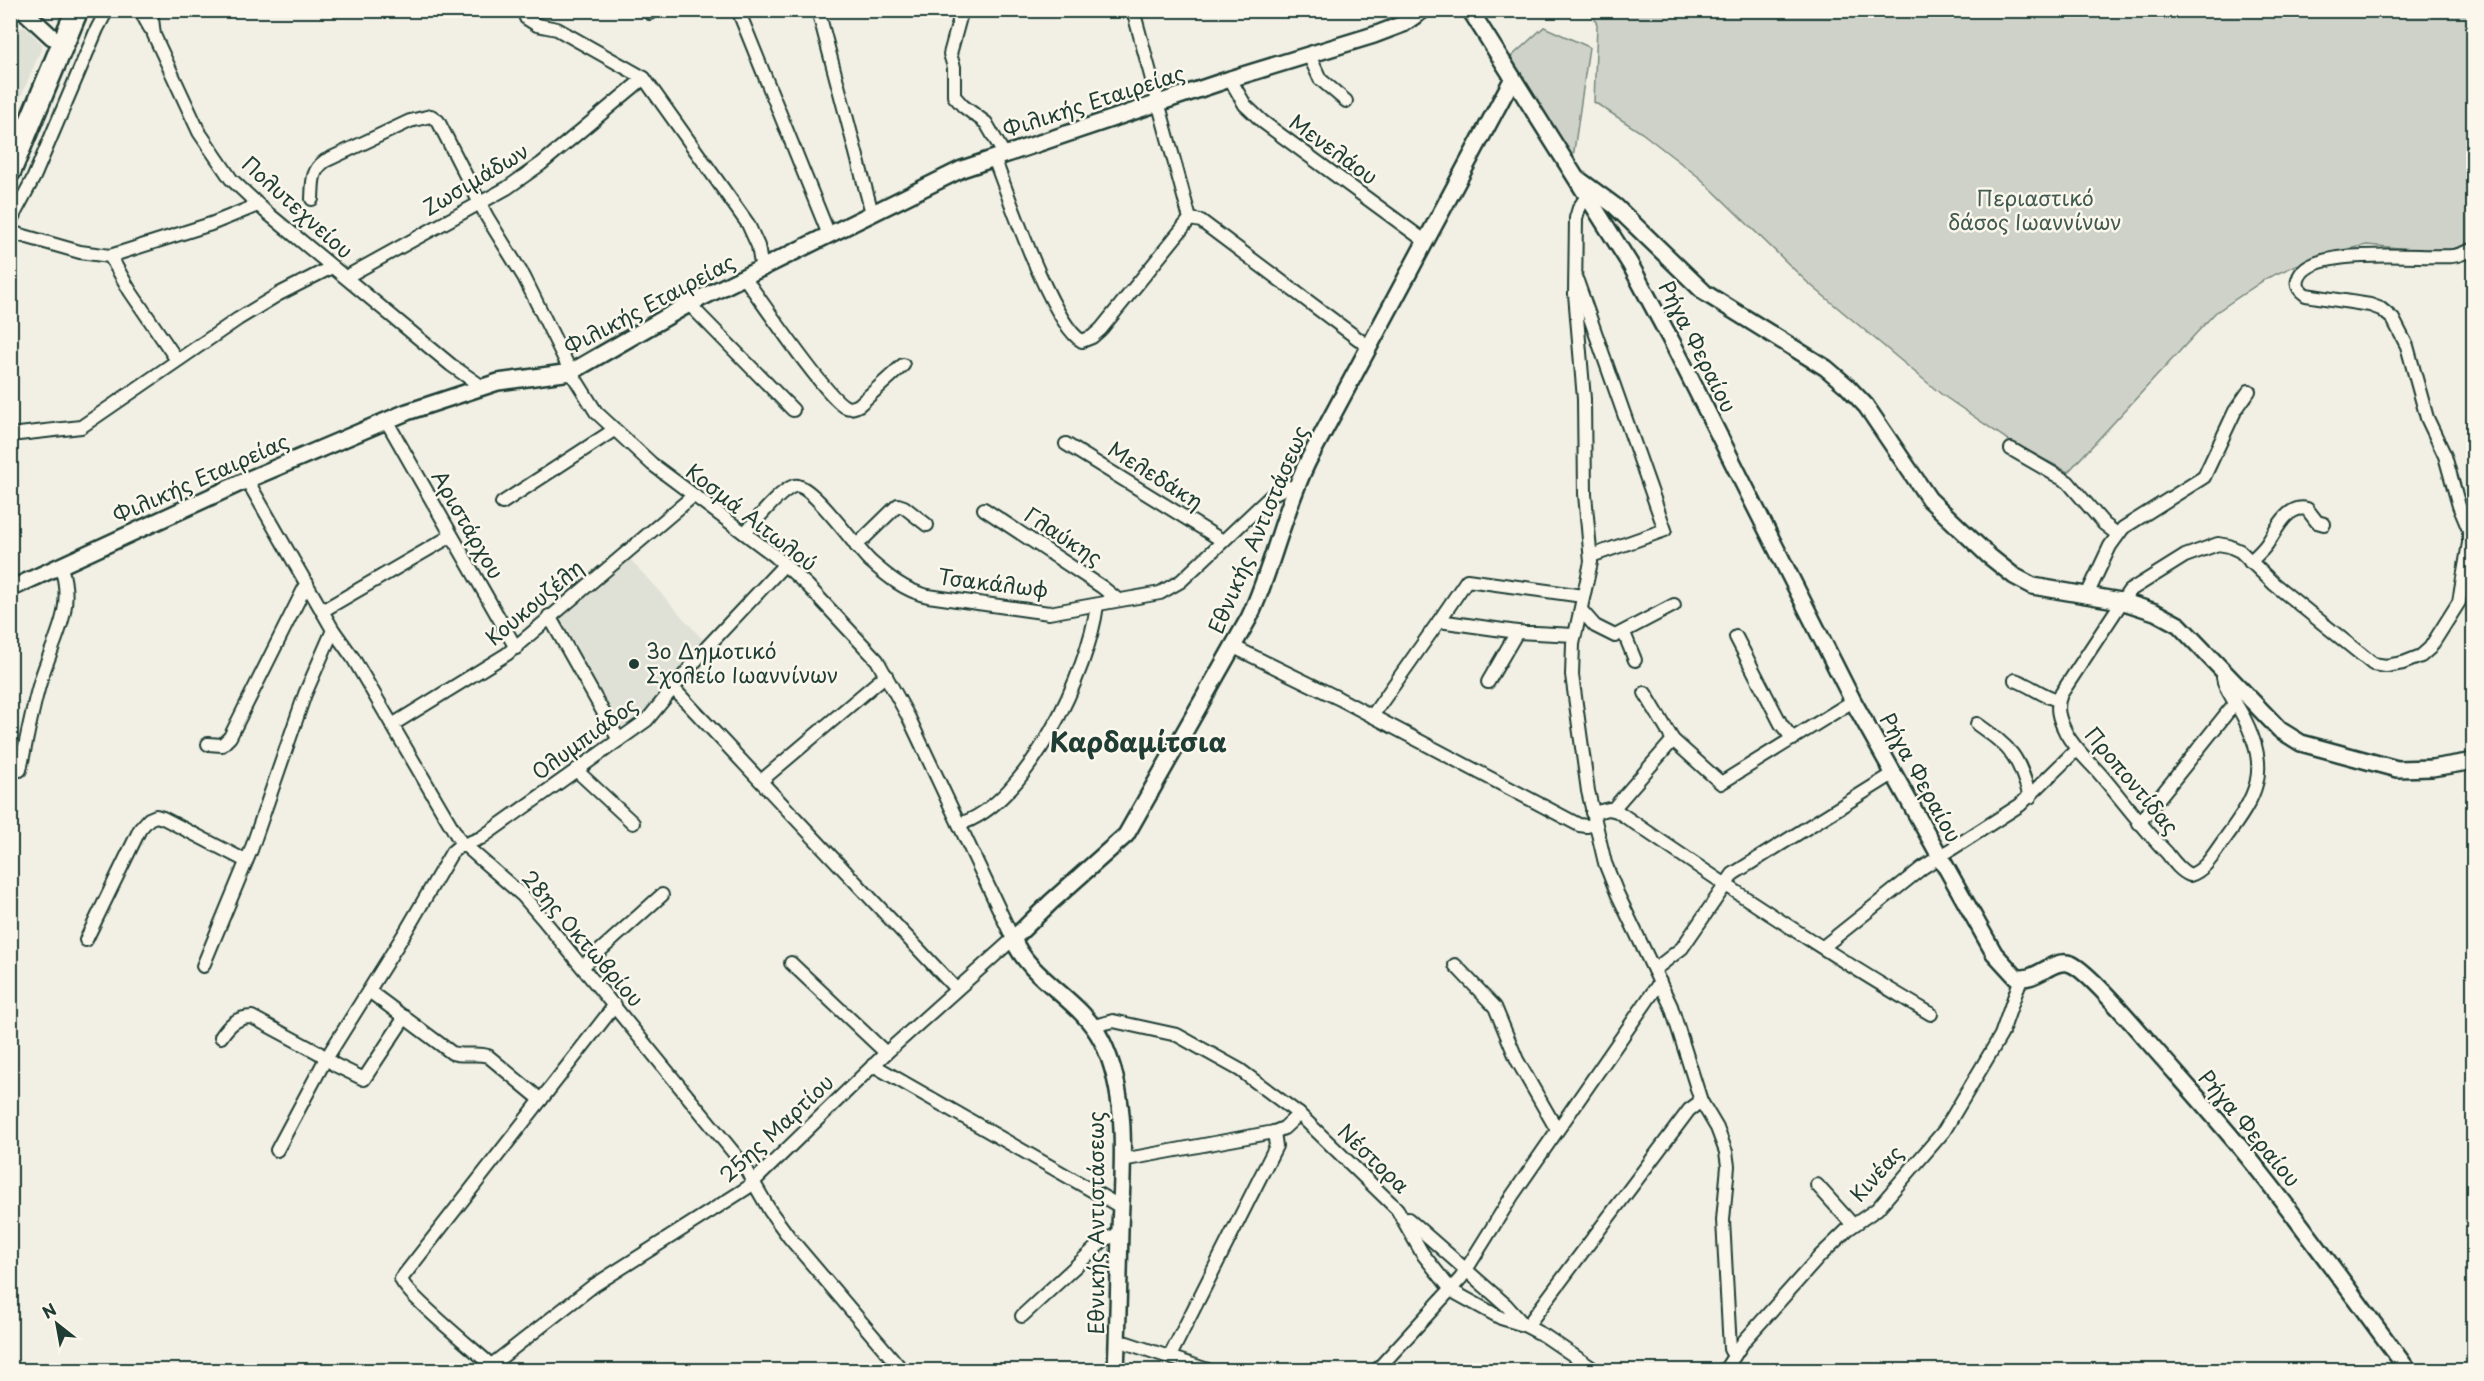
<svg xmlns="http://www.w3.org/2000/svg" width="2484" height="1381" viewBox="0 0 2484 1381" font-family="'Playpen Sans',sans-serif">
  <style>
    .built { fill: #e0e1d6 }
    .green { fill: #cfd2c8; stroke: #77887e; stroke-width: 1.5 }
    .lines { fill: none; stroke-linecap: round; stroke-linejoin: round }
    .minor-casing { stroke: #1f3d34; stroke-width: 16 }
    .tertiary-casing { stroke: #1f3d34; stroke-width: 20 }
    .trunk-casing { stroke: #1f3d34; stroke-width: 26 }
    .minor { stroke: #fbf7ec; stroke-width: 12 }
    .tertiary { stroke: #fbf7ec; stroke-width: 15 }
    .trunk { stroke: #fbf7ec; stroke-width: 21 }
    .poi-dot { fill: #1f3d34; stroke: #fbf7ec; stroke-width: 2 }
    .labels { text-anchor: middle; stroke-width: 5; stroke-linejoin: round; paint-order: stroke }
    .street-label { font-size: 21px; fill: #1f3d34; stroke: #fbf7ec }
    .park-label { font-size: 21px; fill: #425b52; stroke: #fbf7ec }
    .poi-label { font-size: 21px; fill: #1f3d34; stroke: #fbf7ec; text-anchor: start }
    .district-label { font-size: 27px; font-weight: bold; fill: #1f3d34; stroke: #fbf7ec }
  </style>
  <rect width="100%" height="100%" fill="#f2f0e5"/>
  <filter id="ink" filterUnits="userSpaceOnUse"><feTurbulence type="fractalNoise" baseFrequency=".0167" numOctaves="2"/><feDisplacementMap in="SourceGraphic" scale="12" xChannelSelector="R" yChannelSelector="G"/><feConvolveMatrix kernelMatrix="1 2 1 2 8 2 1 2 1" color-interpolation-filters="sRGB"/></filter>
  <g filter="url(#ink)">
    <g class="built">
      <polygon points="25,27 43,45 11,120 11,29"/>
      <polygon points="630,559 704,641 669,687 644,713 619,729 557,620"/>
    </g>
    <g class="green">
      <polygon points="1592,11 2473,11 2473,261 2442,252 2367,245 2322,254 2267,278 2215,313 2068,472 2011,442 1941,394 1807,282 1700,178 1642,133 1594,102 1597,25"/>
      <polygon points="1544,27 1589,47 1573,158 1511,57"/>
    </g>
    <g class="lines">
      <g class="minor-casing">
        <g id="minor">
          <polyline points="140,10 150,28"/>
          <polyline points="151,10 154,35 199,132 231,179 265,211 451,365 481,386"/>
          <polyline points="524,10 526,18 537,25 557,29 644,78 748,224 758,246 762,270"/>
          <polyline points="649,10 650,13"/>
          <polyline points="738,10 829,235"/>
          <polyline points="818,10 872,213"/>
          <polyline points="962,10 950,54 954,67 954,96 963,106 986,123 1004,154"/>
          <polyline points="1309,55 1320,79 1346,101"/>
          <polyline points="1230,79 1245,105 1263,122 1425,241"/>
          <path d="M994,158C1008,194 1052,325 1082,341L1092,337L1101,329L1190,219L1133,10"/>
          <polyline points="1587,196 1579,208 1576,218 1575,294 1584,399 1585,494 1591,562 1573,644 1572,675 1588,791 1605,863 1617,893 1671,1006 1701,1101 1717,1128 1726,1152 1728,1166 1723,1220 1730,1349 1734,1356"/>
          <path d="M312,199C313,183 311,171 325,161L410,121L431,116L438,121L487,217L524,277L571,372L596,412L652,464L775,556L808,586L877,660L909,718L1013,939L886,1053L747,1188L593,1286L485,1370"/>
          <polyline points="1190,219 1201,221 1369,347"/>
          <polyline points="10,222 34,177 97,29 107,10"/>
          <polyline points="10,232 80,252 110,256 211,224 258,205"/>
          <polyline points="110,256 130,291 177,360"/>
          <polyline points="346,277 507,188 541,164 644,78"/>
          <path d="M744,277C760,299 828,400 846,407C851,409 855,407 859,405L903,365"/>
          <polyline points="1577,281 1665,530 1591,556"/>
          <polyline points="689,304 793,410"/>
          <polyline points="386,420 516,648"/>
          <polyline points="10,435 81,427 238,319 279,294 332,267"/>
          <polyline points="1066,444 1223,541"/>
          <polyline points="2011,449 2068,482 2104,524 2117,534"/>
          <polyline points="247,480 333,630 353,658 460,841 523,896 542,918 743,1164 770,1211 789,1237 902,1370"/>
          <polyline points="502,503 614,430"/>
          <polyline points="984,509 1102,587 1118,600"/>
          <path d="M745,533C756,521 779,491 794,486C809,480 857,549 870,561C887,576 905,591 928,596L1049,613L1160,593L1181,581L1273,494L1287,487L1295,488"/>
          <polyline points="856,546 898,505 904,507 927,525"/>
          <path d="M2250,562C2256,556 2262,551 2267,544C2276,531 2287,504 2307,509L2317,522L2324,524"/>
          <polyline points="2087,595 2110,546 2123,528 2204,477 2235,411 2249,391"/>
          <polyline points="1581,610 1595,626 1615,636 1674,605"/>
          <polyline points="322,611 451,536"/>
          <polyline points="549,616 619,740"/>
          <polyline points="1439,621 1467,580 1583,596"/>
          <polyline points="1624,633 1635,660"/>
          <polyline points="1736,637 1781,724 1793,739"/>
          <polyline points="1234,647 1338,698 1579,825 1587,826 1595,824"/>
          <path d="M2226,672L2223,677L2224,682C2229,695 2238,706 2244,718C2271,772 2257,795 2224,840C2215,852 2205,871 2190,875C2180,871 2173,861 2167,853C2143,828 2123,801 2101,775C2089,761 2075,750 2066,733C2059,719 2055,708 2061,694L2129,591L2185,556L2218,544L2229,546L2240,551L2274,584L2373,664L2386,666L2403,663L2421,656L2430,648L2459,602L2469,543V530L2459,506L2445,456L2427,418L2407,346L2393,319L2381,309L2370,305L2306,295C2300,291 2296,287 2298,280C2306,244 2425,259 2452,256C2459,256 2467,251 2474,249"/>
          <path d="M2015,680C2030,685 2042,696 2058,700"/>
          <polyline points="1488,682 1517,632"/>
          <polyline points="674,689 956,989"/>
          <polyline points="1645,693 1673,740"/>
          <polyline points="1372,716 1439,621 1517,632 1574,635"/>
          <path d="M1977,724C2012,749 2018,755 2030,797"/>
          <polyline points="392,725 507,654 693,496"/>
          <polyline points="208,744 222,745 230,737 307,583"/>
          <path d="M20,770C27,739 32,708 41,679C54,638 75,610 61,567"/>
          <polyline points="576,770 633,823"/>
          <polyline points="761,781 886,675"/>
          <polyline points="1613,809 1673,740 1721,783 1853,701"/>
          <path d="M1592,813L1609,809L1617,811C1719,881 1823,951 1931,1014"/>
          <polyline points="2139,823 2235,703"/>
          <path d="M959,824C1027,805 1089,670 1097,605"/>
          <polyline points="86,940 140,829 149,819 156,816 163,818 246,861"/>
          <polyline points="1823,947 1922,868 2020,805 2077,749"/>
          <polyline points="791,963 886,1053"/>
          <polyline points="1455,965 1495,1007 1517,1060 1557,1130"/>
          <polyline points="203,966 251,850 305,694 333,630"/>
          <polyline points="583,966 662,895"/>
          <polyline points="1654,970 1682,948 1733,874 1893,774"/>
          <path d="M369,991L452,1053C465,1057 476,1052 488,1056L541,1100"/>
          <polyline points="1094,1026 1113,1021 1177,1035 1240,1070 1299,1114 1397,1209 1422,1253 1452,1291 1501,1318 1524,1325 1545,1336 1595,1370"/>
          <path d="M221,1037C229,1025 237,1017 252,1017L319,1053L335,1065L364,1079L405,1017"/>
          <polyline points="873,1065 1121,1207"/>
          <polyline points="277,1150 324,1062 406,931 452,852 458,847 481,838 647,720 707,647 785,564"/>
          <polyline points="1122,1160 1274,1132 1284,1128 1299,1114"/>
          <polyline points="1817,1185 1853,1225"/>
          <polyline points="1408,1219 1506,1305 1524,1325"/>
          <polyline points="1022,1316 1105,1239 1120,1234"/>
          <polyline points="1527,1326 1689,1110 1701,1101"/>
          <polyline points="1117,1342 1127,1343 1208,1370"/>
          <polyline points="1170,1356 1276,1146 1274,1132"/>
          <path d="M492,1366C476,1351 405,1294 401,1279L615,1005"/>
          <polyline points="1377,1370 1461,1278 1512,1196 1660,982"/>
          <polyline points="1725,1370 1744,1341 1820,1256 1848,1229 1877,1209 1944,1131 2001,1035 2021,978"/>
        </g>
      </g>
      <g class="tertiary-casing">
        <g id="tertiary">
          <polyline points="25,12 52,37"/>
          <path d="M1513,78L1630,264L1673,344L1853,701L1994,953L2016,977C2037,983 2052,957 2071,964C2087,970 2132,1023 2145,1038C2185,1084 2227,1129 2264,1177C2314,1240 2360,1306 2408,1370"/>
          <polyline points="1581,181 1615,206 1705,293 1826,368 1847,386 1866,406 1929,499 1989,556 2014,576 2033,586 2121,601 2155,612 2179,625 2280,730 2301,743 2397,769 2432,768 2474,761"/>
          <polyline points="10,589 247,480 407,412 498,382 571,372 689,304 962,169 1230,79 1374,35 1403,24 1423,10"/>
          <path d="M1116,1370C1118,1323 1119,1276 1120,1229C1122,1169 1130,1097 1102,1041C1081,999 1031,981 1013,939L1051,902L1126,835L1249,618C1273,567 1283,512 1308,461L1513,78L1470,10"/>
        </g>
      </g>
      <g class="trunk-casing">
        <polyline id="trunk" points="10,171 77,10"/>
      </g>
      <use href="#minor" class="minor"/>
      <use href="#tertiary" class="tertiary"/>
      <use href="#trunk" class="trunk"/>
    </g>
  </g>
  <circle class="poi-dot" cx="634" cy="664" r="6"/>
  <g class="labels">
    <g class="street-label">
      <text transform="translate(1094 102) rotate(-18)" y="7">Φιλικής Εταιρείας</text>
      <text transform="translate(1333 150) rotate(36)" y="7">Μενελάου</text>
      <text transform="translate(476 180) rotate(-31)" y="7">Ζωσιμάδων</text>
      <text transform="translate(297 208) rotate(42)" y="7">Πολυτεχνείου</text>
      <text transform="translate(650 305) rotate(-28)" y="7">Φιλικής Εταιρείας</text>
      <text transform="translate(1697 347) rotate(63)" y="7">Ρήγα Φεραίου</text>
      <text transform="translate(1155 476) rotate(32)" y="7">Μελεδάκη</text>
      <text transform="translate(201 479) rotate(-24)" y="7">Φιλικής Εταιρείας</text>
      <text transform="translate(751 518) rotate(38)" y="7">Κοσμά Αιτωλού</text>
      <text transform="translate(467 525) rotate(60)" y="7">Αριστάρχου</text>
      <text transform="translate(1259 530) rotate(-67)" y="7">Εθνικής Αντιστάσεως</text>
      <text transform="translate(1063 537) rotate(33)" y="7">Γλαύκης</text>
      <text transform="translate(993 584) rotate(7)" y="7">Τσακάλωφ</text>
      <text transform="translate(535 603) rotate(-40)" y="7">Κουκουζέλη</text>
      <text transform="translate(585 739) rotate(-36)" y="7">Ολυμπιάδος</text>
      <text transform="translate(1920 778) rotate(61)" y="7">Ρήγα Φεραίου</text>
      <text transform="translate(2131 781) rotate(50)" y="7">Προποντίδας</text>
      <text transform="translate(582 939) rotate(49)" y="7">28ης Οκτωβρίου</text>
      <text transform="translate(777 1129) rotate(-43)" y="7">25ης Μαρτίου</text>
      <text transform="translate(2249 1129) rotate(50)" y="7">Ρήγα Φεραίου</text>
      <text transform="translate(1373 1159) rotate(44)" y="7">Νέστορα</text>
      <text transform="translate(1877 1174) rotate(-48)" y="7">Κινέας</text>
      <text transform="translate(1097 1223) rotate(-90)" y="7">Εθνικής Αντιστάσεως</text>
    </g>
    <g class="park-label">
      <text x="2035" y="206">Περιαστικό<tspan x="2035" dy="24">δάσος Ιωαννίνων</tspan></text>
    </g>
    <g class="poi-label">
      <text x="646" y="659">3ο Δημοτικό<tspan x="646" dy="24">Σχολείο Ιωαννίνων</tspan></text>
    </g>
    <g class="district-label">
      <text x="1138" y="752">Καρδαμίτσια</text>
    </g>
  </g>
  <rect width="2484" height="1381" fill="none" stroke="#fbf7ec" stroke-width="36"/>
  <rect x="18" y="18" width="2448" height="1345" fill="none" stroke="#1f3d34" stroke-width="2" filter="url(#ink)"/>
  <g transform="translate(57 1324) rotate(329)" stroke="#fbf7ec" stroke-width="4.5" paint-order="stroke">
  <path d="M0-4.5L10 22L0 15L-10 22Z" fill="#1f3d34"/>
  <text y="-9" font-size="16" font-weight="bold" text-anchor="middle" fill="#1f3d34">N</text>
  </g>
</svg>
